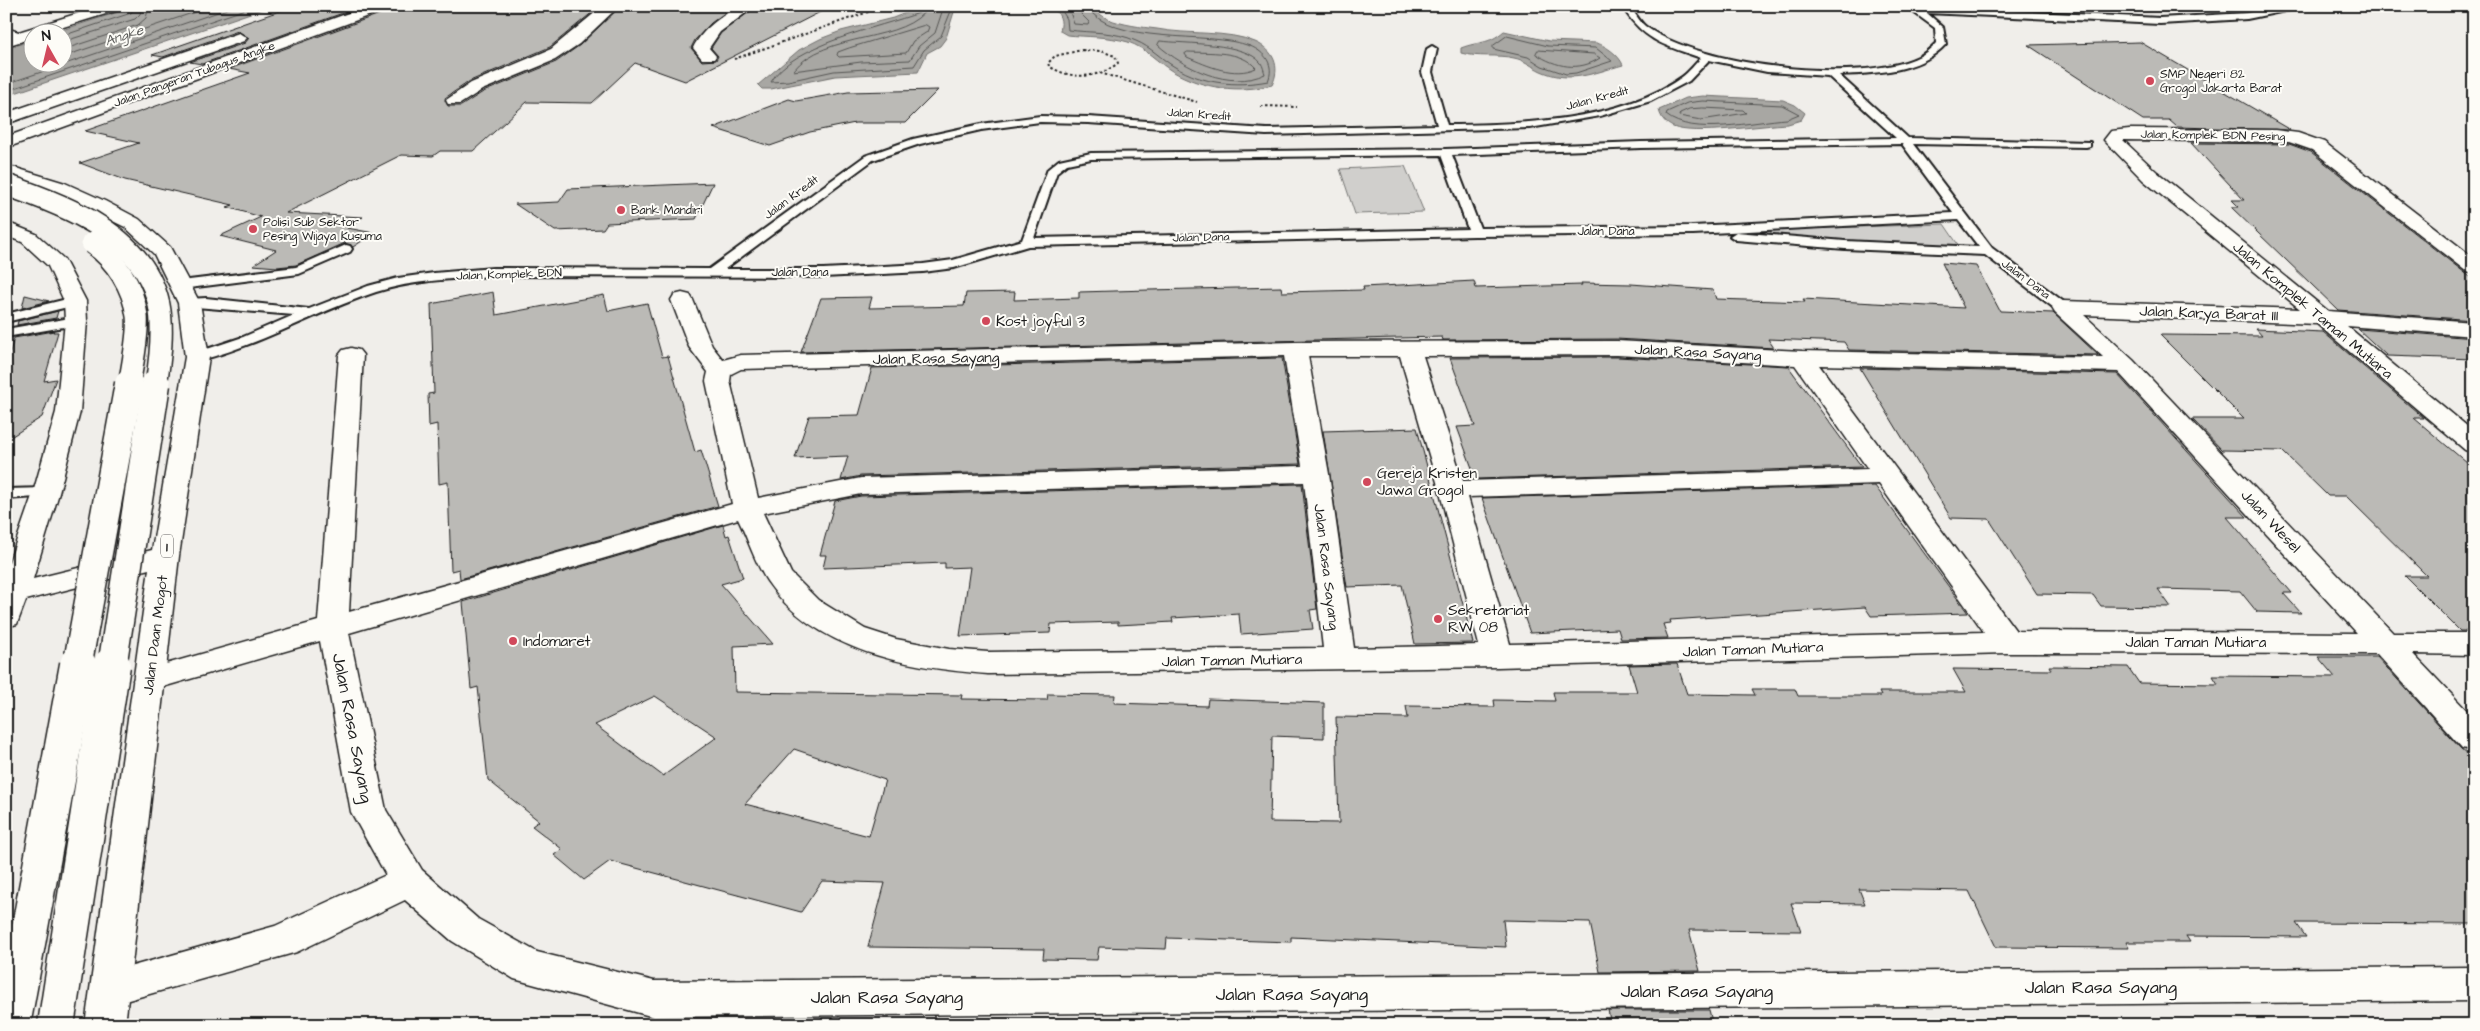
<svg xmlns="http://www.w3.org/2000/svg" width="2480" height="1031" viewBox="0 0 2480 1031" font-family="'Architects Daughter',sans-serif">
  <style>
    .green { fill: #d0cfcc; stroke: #767674 }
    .water { fill: #a8a7a3; stroke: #706f6d }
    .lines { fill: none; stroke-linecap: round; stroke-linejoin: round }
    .shore { stroke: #545452; stroke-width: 1 }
    .building { fill: #bbbab6; stroke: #1c1c1c; fill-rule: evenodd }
    .lane-casing { stroke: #1c1c1c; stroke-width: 4 }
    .street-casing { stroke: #1c1c1c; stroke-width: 3 }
    .secondary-casing { stroke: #1c1c1c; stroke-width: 3 }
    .highway-casing { stroke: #1c1c1c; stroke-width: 3 }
    .path { stroke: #1c1c1c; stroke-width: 2; stroke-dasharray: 2.5 2.5; stroke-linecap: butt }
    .lane { fill: #fdfcf7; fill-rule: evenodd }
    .street { fill: #fdfcf7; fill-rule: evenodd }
    .secondary { fill: #fdfcf7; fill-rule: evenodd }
    .highway { fill: #fdfcf7; fill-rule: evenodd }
    .highway-bridge-far2-casing { stroke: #1c1c1c; stroke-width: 24; stroke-linecap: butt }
    .highway-bridge-far1-casing { stroke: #1c1c1c; stroke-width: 31; stroke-linecap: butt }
    .highway-bridge-casing { stroke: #1c1c1c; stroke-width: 39; stroke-linecap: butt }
    .highway-bridge-far2 { stroke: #fdfcf7; stroke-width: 21 }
    .highway-bridge-far1 { stroke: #fdfcf7; stroke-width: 28 }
    .highway-bridge { stroke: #fdfcf7; stroke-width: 36 }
    .poi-dot { fill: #d1495b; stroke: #fdfcf7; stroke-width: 2 }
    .labels { text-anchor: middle; stroke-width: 4; stroke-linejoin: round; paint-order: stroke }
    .far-street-label { font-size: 12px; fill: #1c1c1c; stroke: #fdfcf7 }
    .far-poi-label { font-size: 12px; fill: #1c1c1c; stroke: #fdfcf7; text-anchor: start }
    .far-water-label { font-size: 14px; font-style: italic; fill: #5b5b59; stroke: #fdfcf7 }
    .shield { fill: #fdfcf7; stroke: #605f5e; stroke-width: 1 }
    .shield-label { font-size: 14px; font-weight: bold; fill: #1c1c1c }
    .street-label { font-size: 15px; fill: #1c1c1c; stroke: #fdfcf7 }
    .poi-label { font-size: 15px; fill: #1c1c1c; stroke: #fdfcf7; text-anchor: start }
    .near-street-label { font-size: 18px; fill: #1c1c1c; stroke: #fdfcf7 }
  </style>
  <rect width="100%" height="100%" fill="#f0eeea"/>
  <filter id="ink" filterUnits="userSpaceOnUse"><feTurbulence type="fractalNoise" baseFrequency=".02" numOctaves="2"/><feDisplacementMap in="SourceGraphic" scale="10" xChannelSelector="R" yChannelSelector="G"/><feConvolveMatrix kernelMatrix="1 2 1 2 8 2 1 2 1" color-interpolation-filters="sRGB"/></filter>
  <g filter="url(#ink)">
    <g class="green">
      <polygon points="1405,166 1424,212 1355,214 1340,169"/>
      <polygon points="1944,224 1959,246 1772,236 1770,230"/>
    </g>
    <g class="water">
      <polygon points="137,6 271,6 6,96 6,49 32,40 32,62 62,62 62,32 56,32"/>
      <polygon points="923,6 970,6 958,9 954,12 946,38 940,46 927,53 918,72 835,76 771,89 762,89 758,85 799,50 820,39 841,31 893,18"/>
      <path d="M1051,6C1061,6 1081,3 1089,7C1096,10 1101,16 1108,19C1123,25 1141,27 1157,29C1187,35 1228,30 1255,42C1274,50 1281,67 1272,85C1239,93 1203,89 1172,71C1157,62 1146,48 1128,42C1108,36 1087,37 1067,35L1060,31C1063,20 1060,14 1051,6Z"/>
      <path d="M1504,31L1549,41L1597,43C1606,46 1619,55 1623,65C1594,73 1570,84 1541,71C1532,67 1525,60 1514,58C1497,54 1478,58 1461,53V48C1479,41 1488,45 1504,31Z"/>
      <path d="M1703,96L1783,100L1795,105L1805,113L1801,120L1788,124C1762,125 1694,136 1673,127C1665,123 1661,118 1659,110L1686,98Z"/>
    </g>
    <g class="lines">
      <g class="shore">
        <path d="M922,6L919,13C881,27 790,45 771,82L788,81L834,71L914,66L924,50L941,36L953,6"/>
        <path d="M929,6C906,45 825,30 793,71L861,62L910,60L919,46L935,33L944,6"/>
        <path d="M1059,6L1067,19L1068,30C1091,33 1115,31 1136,41C1151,47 1161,59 1175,67C1203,84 1236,87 1268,81C1275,65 1265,52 1250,46C1208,30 1112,47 1086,6"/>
        <polyline points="1068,6 1074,24 1088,25 1089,22 1081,14 1080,6"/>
        <polygon points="926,25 929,27 927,32 913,41 906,53 839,57 837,55 838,52 849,48"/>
        <polyline points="62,36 131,13 135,6"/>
        <polygon points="1507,36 1548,46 1596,48 1612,61 1576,73 1566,74 1542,66 1528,57 1493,49 1493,46"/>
        <path d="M1160,41C1185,44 1245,42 1261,63C1263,66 1264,71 1265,74C1230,91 1184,68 1158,45Z"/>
        <polyline points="62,42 135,19 140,14 142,6"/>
        <polyline points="62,50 138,25 146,18 149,6"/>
        <path d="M1538,50L1594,54L1600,58C1579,72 1556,67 1536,54Z"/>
        <path d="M1188,52C1209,53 1241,50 1256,68C1234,78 1208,66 1187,57L1185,54Z"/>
        <polyline points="62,57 213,6"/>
        <polyline points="6,84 236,6"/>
        <polyline points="6,91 255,6"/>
        <path d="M1703,101L1782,105L1799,114L1787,119C1754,121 1693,137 1666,115L1667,112L1687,103Z"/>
        <polygon points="1703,108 1743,110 1746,113 1701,120 1679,116 1680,113 1689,109"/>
      </g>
    </g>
    <g class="building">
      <polygon points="294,6 362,6 202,64 190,62 245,43 249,38 238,31 163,57 152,55"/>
      <polygon points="391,6 600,6 550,47 470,81 445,98 448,106 461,106 483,92 556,62 580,45 621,6 734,6 711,23 695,40 691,48 702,61 716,60 718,56 711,48 721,33 757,6 832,6 685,81 635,63 592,103 527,102 473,151 440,151 433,156 401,155 286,213 363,217 347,228 374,233 353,247 345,243 296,265 277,267 253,265 276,250 220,236 261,217 227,207 233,205 125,180 80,163 139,143 85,131 250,73 229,69 388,11"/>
      <polygon points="2140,42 2290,130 2177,127 2169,120 2143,120 2028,45"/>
      <polygon points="938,90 905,123 855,123 810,132 770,146 713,128 789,99 796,101 848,92"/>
      <polygon points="2191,143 2289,144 2311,152 2474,280 2474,320 2338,310 2231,207 2239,207 2232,200 2244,200"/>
      <polygon points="713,183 696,219 607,223 603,229 555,231 515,204 559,202 568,189"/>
      <polygon points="1942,263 1976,266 2000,311 2053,313 2098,355 1849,350 1844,342 1768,339 1774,348 1617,339 1443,340 1442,337 801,352 821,298 872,297 869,308 964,306 966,293 1015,292 1014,300 1079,298 1079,292 1149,290 1281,287 1282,292 1364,290 1363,287 1474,281 1476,288 1582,285 1581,283 1631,284 1713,290 1716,299 1805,302 1803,299 1964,308"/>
      <polygon points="493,292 496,315 604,295 608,311 647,303 662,357 668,356 695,452 701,450 718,506 460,579 459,569 451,571 448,482 439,484 437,424 429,426 428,394 434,393 431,304"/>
      <polygon points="25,295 49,301 22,308"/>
      <polygon points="58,311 56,318 17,325 18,321"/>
      <polygon points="2256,329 2323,332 2424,418 2414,418 2474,469 2474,631 2460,631 2405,576 2427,576 2346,496 2328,496 2282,451 2222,450 2192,419 2244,419 2160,335 2262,336"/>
      <polygon points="2358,329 2474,338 2474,359 2387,356"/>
      <polygon points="54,331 53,332 58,332 44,381 56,379 42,417 6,440 6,366 14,338"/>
      <polygon points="1617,357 1788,366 1862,467 1476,479 1457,427 1475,426 1450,358"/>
      <polygon points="1282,358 1300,464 861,476 841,480 848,456 795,458 809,416 859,415 872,368"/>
      <polygon points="1860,368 2117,374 2247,517 2227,517 2292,593 2283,593 2301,613 2257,612 2240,591 2158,589 2171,607 2101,606 2093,595 2037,594 1989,519 1951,518"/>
      <polygon points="1417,428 1473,643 1415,644 1402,585 1347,587 1323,431"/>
      <polygon points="1302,484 1317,609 1310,610 1313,629 1241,634 1239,614 1172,618 1173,622 1118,625 1118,622 1051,624 1050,633 960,636 970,567 945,568 945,563 823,568 826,555 820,555 835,501 861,496"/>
      <polygon points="1875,486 1968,613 1871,616 1865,607 1670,620 1671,623 1663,624 1668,638 1621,639 1618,629 1530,633 1482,498"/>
      <path d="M723,525L726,536L729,535L743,578L721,584L773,644L734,646L735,692L962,695L961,699L1047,700L1048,694L1115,695L1114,703L1207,706L1208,699L1324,703V738L1272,736L1270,822L1339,823L1336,717L1408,718L1406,706L1495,707L1494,700L1555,701L1553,692H1637L1629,665L1677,664L1687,694L1755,695L1752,689H1795L1798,696H1881L1879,692H1966L1953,669L2051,670L2049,666L2128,667L2139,683L2218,684L2213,676L2335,677L2318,657H2377L2461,749L2474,760V924L2296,923L2306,937L2186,936L2190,942H2126L2129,948L1996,947L1969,891L1859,889L1865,904L1791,903L1801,931L1689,930L1700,971L1600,972L1590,922L1503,920L1506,947L1291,937V942L1167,938L1166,949L1099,947L1097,960L1043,959L1044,949L868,947L885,883L822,881L801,912L610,861L584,880L554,855L562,849L532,826L539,821L488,780L478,687L471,689L463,602ZM655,696L717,737L663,776L595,725ZM794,749L885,780L869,836L745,804Z"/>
      <polygon points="1608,1010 1709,1010 1713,1025 1611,1025"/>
    </g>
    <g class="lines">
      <g class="lane-casing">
        <g id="lane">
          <path d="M1627,6H1635L1633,11C1637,16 1640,22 1645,26C1697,66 1859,85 1918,57C1925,54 1931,48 1936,43L1935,28L1905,6L2160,18L2247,13L2289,6H2310L2247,19L2160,24L1927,13L1943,27L1946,44C1920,73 1875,73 1839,75L1908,138L2090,142V146L2086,147L1913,144L1992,248L2068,305L2070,308L2063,312L2058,311L1985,255L1845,249L1736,240L1730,236L1736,232L1845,241L1979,247L1958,220L1693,234L1475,236L1028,246L954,268L923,272L823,277L493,276C453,279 414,280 376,292C315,312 259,346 197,361L190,357L192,354L243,337L294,315L184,306L182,303L189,299L206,298L309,309L368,286L398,278L434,273L493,268L709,269L865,156L913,139L981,124L1040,116L1088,117L1266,129L1437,125L1422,72L1427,49L1432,46L1437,49L1432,72L1447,125C1521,124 1619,122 1682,77C1689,72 1695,64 1701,58C1667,46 1646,42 1625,11ZM1709,60L1767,72L1828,76L1896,138L1641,142L1445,149L1091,153L1059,160L1048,169L1022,240L953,260L923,264L823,269H725L873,160L920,144L981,130L1040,122L1088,123L1266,135L1530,128L1600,116L1651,101L1689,81ZM1902,144L1953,213L1693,226L1480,228L1452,155L1641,148ZM1441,155L1468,229L1034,238L1057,172L1067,164L1091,159Z"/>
          <polygon points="346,245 350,246 352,249 350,252 299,274 181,289 175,285 181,281 296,267"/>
          <polygon points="75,297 82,301 80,304 6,322 6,314"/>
          <polygon points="76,317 81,318 83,321 81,324 6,337 6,329"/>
          <polygon points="46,488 54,493 52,496 6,499 6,489"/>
        </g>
      </g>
      <g class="street-casing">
        <g id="street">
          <polygon points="603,6 619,6 579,44 555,60 482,90 460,104 448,104 446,100 471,83 551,49"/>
          <path d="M738,6H755L720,32L709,48L716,56L714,59H702L693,48C703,28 720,18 738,6Z"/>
          <polygon points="6,28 25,34 28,37 20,42 6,38"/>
          <path d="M2129,129L2275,130L2298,133L2324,142L2474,258V274L2467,272L2312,150L2289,142L2123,140L2157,172L2328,311L2474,322V336L2347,326L2474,432V453L2465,450L2317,324L2084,315L2133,360L2393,633H2474V655L2413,654L2474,718V751L2462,748L2377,654L2007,653L1498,667L988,674C910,668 815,652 767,581C755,563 748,539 738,519L349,633L386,810L422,870L478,919L537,952L654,981L2474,967V1001L654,1017L514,979L452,941L405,900L297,952L111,1005L97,1000L91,988L97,976L275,926L386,875L351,812L320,641L149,691L138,688L133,680L138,672L318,621L339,355L343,350L351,348L359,350L363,355L349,612L732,504L706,381L708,372L689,347L671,300L674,295L682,293L690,295L693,300L712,346L723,360L741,355L1295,342L1617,341L1802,351L2103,357L2055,313L2052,308L2055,303L2063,301L2300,309L2143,180L2104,140L2111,131ZM1617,355L1795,365L1868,469L1463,481L1423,356ZM1284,356L1302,466L861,478L758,498L730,381L731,374L741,369ZM1308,356H1400L1439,489L1479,645L1354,648L1329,474ZM1819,365L2118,372L2357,633L2016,631ZM1304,482L1323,648L988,652L949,649L896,639L865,629L818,600L791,573L763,513L861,494ZM1879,484L1984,632L1510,644L1468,497Z"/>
        </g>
      </g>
      <g class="secondary-casing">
        <g id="secondary">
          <polygon points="101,6 124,6 122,9 47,32 32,32 32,38 6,46 6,36"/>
          <polygon points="368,6 389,6 387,9 6,148 6,137"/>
          <polygon points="239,33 247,38 244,41 6,124 6,113"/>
        </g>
      </g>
      <g class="highway-casing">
        <polygon id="highway" points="6,165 65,183 105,201 139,219 170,247 200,303 209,357 179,556 125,1025 85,1025 149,569 26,600 17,624 6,627 6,571 33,493 56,412 65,321 64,301 48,266 22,242 6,236 6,222 36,234 64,259 86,301 87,321 80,412 59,493 33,579 152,550 185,357 178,303 154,254 125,227 51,191 6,177"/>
      </g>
      <g class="path">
        <path d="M1082,50L1101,51L1115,56L1118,63C1099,79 1070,80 1049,66L1048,63L1055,56Z"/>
        <polyline points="734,59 885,6"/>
        <polyline points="1100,73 1197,102"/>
        <polyline points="1261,106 1297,107"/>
      </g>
      <use href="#lane" class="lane"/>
      <use href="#street" class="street"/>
      <use href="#secondary" class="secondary"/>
      <use href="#highway" class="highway"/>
      <g class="highway-bridge-far2-casing">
        <g id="highway-bridge-far2">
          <path d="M6,185C66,205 144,235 159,305C164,330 160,360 156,385"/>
          <path d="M92,243C116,260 133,286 137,316C139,333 132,368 129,385"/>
        </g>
      </g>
      <g class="highway-bridge-far1-casing">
        <g id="highway-bridge-far1">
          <polyline points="77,667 129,384"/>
          <polyline points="112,667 156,384"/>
        </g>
      </g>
      <g class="highway-bridge-casing">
        <g id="highway-bridge">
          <polyline points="12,1025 78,665"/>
          <polyline points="56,1025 112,665"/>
        </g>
      </g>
      <use href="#highway-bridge-far2" class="highway-bridge-far2"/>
      <use href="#highway-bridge-far1" class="highway-bridge-far1"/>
      <use href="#highway-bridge" class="highway-bridge"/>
    </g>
  </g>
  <g class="poi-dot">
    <circle cx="2150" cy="81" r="5"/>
    <circle cx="621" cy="210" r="5"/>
    <circle cx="253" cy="229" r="5"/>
    <circle cx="986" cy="321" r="5"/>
    <circle cx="1367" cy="482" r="5"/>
    <circle cx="1438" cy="619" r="5"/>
    <circle cx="513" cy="641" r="5"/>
  </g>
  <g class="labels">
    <g class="far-street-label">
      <text transform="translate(194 74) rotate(-20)" y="4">Jalan Pangeran Tubagus Angke</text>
      <text transform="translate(1597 98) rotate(-15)" y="4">Jalan Kredit</text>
      <text transform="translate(1199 114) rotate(4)" y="4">Jalan Kredit</text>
      <text transform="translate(2213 135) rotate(1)" y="4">Jalan Komplek BDN Pesing</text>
      <text transform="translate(791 197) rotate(-37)" y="4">Jalan Kredit</text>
      <text x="1606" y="235">Jalan Dana</text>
      <text transform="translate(1201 237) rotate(-1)" y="4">Jalan Dana</text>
      <text x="800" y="276">Jalan Dana</text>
      <text transform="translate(509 274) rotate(-2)" y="4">Jalan Komplek BDN</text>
      <text transform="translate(2026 279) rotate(37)" y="4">Jalan Dana</text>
    </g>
    <g class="far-poi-label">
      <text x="2160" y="78">SMP Negeri 82<tspan x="2160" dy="14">Grogol Jakarta Barat</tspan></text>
      <text x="631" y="214">Bank Mandiri</text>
      <text x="263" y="226">Polisi Sub Sektor<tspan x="263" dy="14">Pesing Wijaya Kusuma</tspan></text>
    </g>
    <g class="far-water-label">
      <text transform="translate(124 35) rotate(-18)" y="5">Angke</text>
    </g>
    <rect class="shield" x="161" y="534.5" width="12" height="23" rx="4"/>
    <g class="shield-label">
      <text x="167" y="551">1</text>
    </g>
    <g class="street-label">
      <text transform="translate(2313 310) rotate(40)" y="5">Jalan Komplek Taman Mutiara</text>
      <text transform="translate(2209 313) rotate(2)" y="5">Jalan Karya Barat III</text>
      <text transform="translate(1698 352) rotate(3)" y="5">Jalan Rasa Sayang</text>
      <text transform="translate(936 358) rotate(-1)" y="5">Jalan Rasa Sayang</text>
      <text transform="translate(2271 521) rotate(47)" y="5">Jalan Wesel</text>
      <text transform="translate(1327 567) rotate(83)" y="5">Jalan Rasa Sayang</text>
      <text transform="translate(155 635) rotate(-83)" y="5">Jalan Daan Mogot</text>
      <text x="2196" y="647">Jalan Taman Mutiara</text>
      <text transform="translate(1753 649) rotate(-2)" y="5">Jalan Taman Mutiara</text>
      <text transform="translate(1232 660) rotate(-1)" y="5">Jalan Taman Mutiara</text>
    </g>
    <g class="poi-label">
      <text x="996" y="326">Kost joyful 3</text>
      <text x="1377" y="478">Gereja Kristen<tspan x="1377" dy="17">Jawa Grogol</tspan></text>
      <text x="1448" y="615">Sekretariat<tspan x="1448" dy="17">RW 08</tspan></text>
      <text x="523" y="646">Indomaret</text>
    </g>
    <g class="near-street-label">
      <text transform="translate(353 728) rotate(79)" y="6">Jalan Rasa Sayang</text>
      <text x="2101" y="993">Jalan Rasa Sayang</text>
      <text x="1697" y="997">Jalan Rasa Sayang</text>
      <text x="1292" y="1000">Jalan Rasa Sayang</text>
      <text x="887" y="1003">Jalan Rasa Sayang</text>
    </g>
  </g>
  <rect width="2480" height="1031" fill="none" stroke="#fdfcf7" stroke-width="25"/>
  <rect x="12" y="12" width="2455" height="1006" fill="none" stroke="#1c1c1c" stroke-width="2" filter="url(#ink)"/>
  <g transform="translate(48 48) rotate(352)"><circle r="24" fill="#fdfcf7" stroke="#a3a29f"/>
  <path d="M0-4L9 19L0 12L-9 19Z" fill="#d1495b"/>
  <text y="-8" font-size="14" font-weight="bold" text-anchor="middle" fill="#1c1c1c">N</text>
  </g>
</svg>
